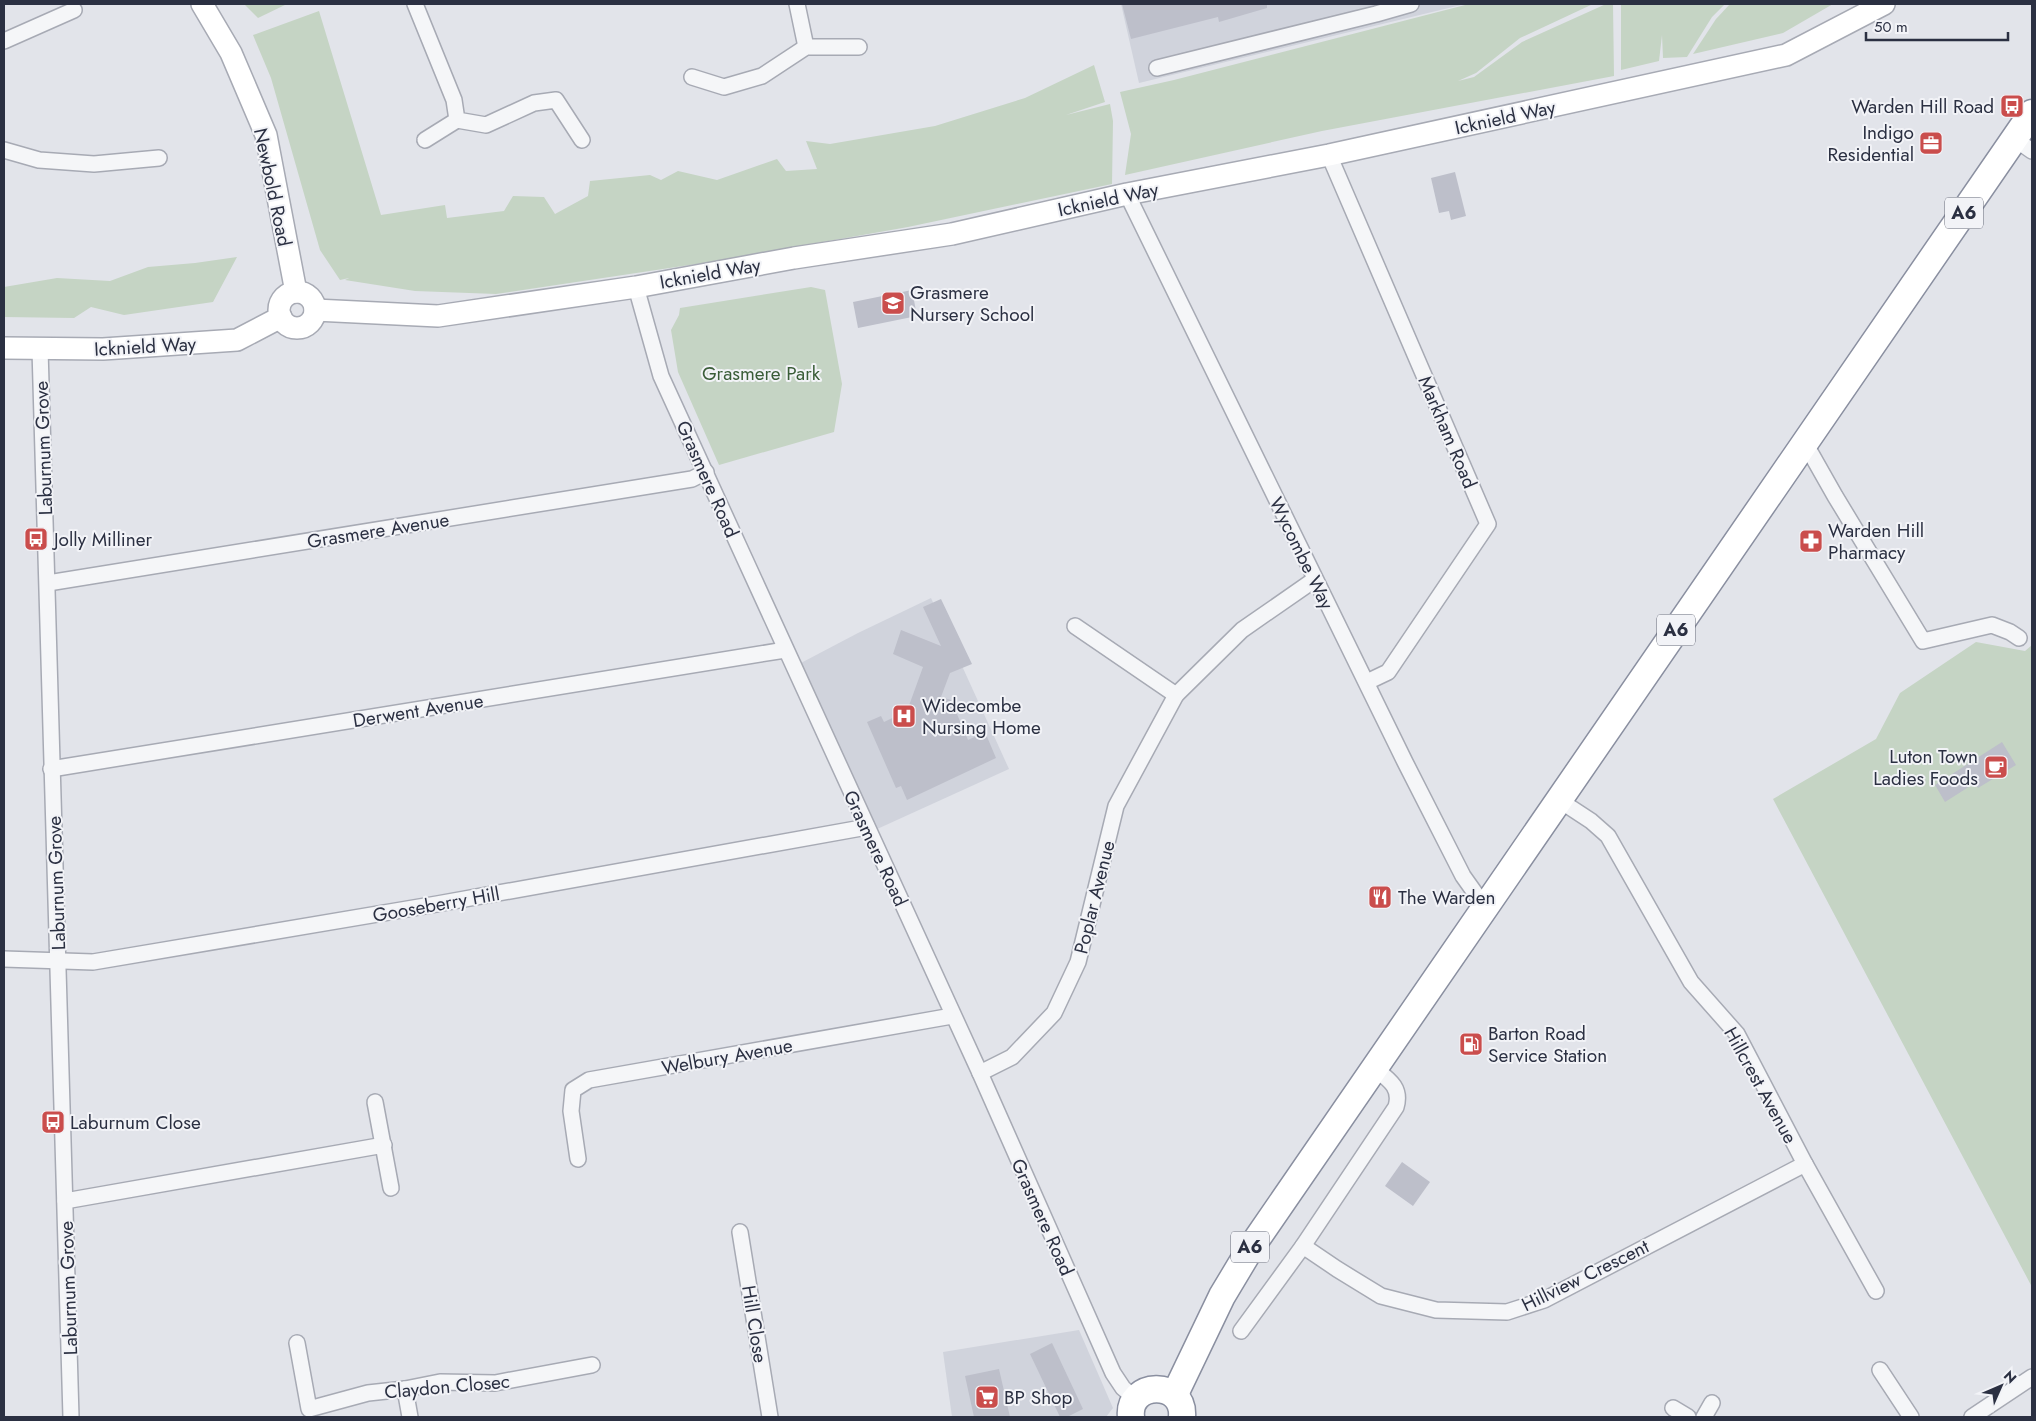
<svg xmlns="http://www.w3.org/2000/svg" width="2036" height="1421" viewBox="0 0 2036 1421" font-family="Jost,sans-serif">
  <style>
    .built { fill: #d0d3dc }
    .green { fill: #c5d4c4 }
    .building { fill: #bdbfca }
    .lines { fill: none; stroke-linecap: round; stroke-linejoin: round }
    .street-casing { stroke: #a7aab4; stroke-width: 18 }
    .secondary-casing { stroke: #a7aab4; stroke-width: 24 }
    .highway-casing { stroke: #8a8fa0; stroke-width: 29 }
    .street { stroke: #f5f6f8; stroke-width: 15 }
    .secondary { stroke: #fff; stroke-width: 21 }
    .highway { stroke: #fff; stroke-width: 26 }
    .labels { text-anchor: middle; stroke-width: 4; stroke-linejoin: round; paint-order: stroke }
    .shield { fill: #f2f3f7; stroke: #676a78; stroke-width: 1 }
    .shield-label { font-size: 18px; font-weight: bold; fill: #2b3042 }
    .poi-label { font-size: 19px; fill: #2b3042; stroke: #f2f3f7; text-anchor: start }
    .street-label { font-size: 19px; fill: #2b3042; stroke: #f2f3f7 }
    .park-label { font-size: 19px; fill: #3a5d38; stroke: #f2f3f7 }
  </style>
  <rect width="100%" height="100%" fill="#e2e4ea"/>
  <g class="built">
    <polygon points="1121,4 1465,4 1139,83"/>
    <polygon points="931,598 1009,769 875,830 799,664 858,633"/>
    <polygon points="1079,1330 1113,1408 1106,1417 952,1417 943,1352"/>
  </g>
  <g class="green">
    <polygon points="244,4 287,4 258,18"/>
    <polygon points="1469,4 1593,4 1520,38 1476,73 1458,81 1474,77 1522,42 1606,4 1613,4 1614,76 1322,131 1125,175 1131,134 1120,92 1174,80"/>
    <polygon points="1621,4 1725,4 1712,17 1687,57 1663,58 1662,35 1659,61 1621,70"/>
    <polygon points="1730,4 1833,4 1783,33 1693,54 1716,19"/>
    <polygon points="319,11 381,215 445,205 447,218 504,211 513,196 544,197 555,214 588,196 590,181 650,175 661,180 678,171 717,180 777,159 786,171 817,169 806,141 830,144 935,126 1025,98 1094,65 1105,102 1066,115 1110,104 1113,121 1112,184 908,227 703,263 496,294 415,291 345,280 349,278 340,280 320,250 271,78 253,35"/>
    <polygon points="237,257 213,302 124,315 91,307 74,318 4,317 4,287 57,278 110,281 148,267 195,263"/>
    <polygon points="811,287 825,290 842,384 834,432 719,465 678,372 671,330 679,315 680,308"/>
    <polygon points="1976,642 2025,651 2032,645 2032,1287 1773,799 1876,739 1900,693"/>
  </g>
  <g class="building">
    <polygon points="1122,4 1267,4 1267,8 1219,22 1218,17 1131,39"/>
    <polygon points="1455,172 1466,216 1451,220 1449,211 1439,213 1431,178"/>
    <polygon points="912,290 917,316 858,328 853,302"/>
    <polygon points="941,599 972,664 950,673 941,697 951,700 968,740 985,732 996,758 907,800 901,786 896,788 867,722 881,716 884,722 907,711 923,667 893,654 901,630 941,646 923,607"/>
    <polygon points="2002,742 2016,765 1978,788 1975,783 1945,802 1935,785"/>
    <polygon points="1402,1162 1430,1182 1413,1206 1385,1186"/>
    <polygon points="1052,1343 1083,1409 1067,1417 1060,1417 1030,1354"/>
    <polygon points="999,1369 1010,1417 974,1417 965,1376"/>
  </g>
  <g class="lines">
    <g class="street-casing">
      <g id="street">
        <polyline points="415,4 454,100 457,120 486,125 534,103 556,100 582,140"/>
        <polyline points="797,4 806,47"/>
        <polyline points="4,41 74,10"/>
        <polyline points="1157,68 1376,14 1411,4"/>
        <polyline points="692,77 724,87 762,76 806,47 859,47"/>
        <polyline points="2015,139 2032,151"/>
        <polyline points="425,140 457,120"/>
        <polyline points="4,150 39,160 94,164 159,158"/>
        <polyline points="1329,155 1488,524 1388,672 1367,682"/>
        <polyline points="1127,194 1405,762 1463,876 1485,907"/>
        <polyline points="636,287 661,376 980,1073 1113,1373 1123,1388 1136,1399"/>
        <polyline points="40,349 71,1417"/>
        <polyline points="1805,443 1835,496 1923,641 1992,625 2010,632 2019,638"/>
        <polyline points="48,583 692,479 706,472"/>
        <polyline points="1075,626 1176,695"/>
        <polyline points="51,769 785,650"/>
        <polyline points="1559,800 1591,821 1608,836 1691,982 1737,1034 1805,1164 1876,1291"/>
        <polyline points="4,959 93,962 437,904 867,827"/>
        <polyline points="980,1073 1012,1057 1054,1013 1078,962 1116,806 1176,695 1242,630 1314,580"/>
        <polyline points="375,1102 391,1188"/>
        <polyline points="578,1159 571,1111 573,1090 589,1080 952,1016"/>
        <polyline points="65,1201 384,1145"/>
        <polyline points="740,1232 770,1417"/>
        <polyline points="1303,1246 1337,1269 1381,1296 1436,1310 1507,1312 1544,1300 1805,1164"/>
        <path d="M1241,1331L1303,1246L1396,1107C1402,1087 1388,1079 1374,1068"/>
        <polyline points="297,1343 309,1409 368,1393 405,1389 440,1382 495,1383 592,1365"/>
        <polyline points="1880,1370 1911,1417"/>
        <polyline points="405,1389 410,1417"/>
        <polyline points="1673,1408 1688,1417"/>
        <polyline points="1704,1417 1712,1403"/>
        <polyline points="1972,1417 2032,1377"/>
      </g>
    </g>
    <g class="secondary-casing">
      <g id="secondary">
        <polyline points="202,4 231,53 266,135 296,292"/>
        <circle cx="297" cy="310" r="18"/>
        <polyline points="315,310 438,316 636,287 794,258 952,234 1127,194 1329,155 1786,55 1884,4"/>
        <polyline points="4,348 103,349 237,340 281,317"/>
      </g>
    </g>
    <g class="highway-casing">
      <g id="highway">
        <polyline points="1175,1394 1222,1296 1252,1246 2032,113"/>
        <path d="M1131,1417C1127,1381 1185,1379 1182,1417"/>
      </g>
    </g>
    <use href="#street" class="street"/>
    <use href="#secondary" class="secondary"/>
    <use href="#highway" class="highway"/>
  </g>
  <defs>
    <g id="bus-square" transform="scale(1.25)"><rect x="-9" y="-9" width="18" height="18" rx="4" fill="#ca4d4c" stroke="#f2f3f7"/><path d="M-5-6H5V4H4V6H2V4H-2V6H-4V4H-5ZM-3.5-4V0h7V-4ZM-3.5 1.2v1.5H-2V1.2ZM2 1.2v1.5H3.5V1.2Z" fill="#fff"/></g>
    <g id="office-square" transform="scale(1.25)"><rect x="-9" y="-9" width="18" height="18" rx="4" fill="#ca4d4c" stroke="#f2f3f7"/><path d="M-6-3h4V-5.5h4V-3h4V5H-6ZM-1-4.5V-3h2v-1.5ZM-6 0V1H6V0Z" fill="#fff"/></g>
    <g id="school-square" transform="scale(1.25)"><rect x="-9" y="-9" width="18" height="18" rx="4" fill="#ca4d4c" stroke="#f2f3f7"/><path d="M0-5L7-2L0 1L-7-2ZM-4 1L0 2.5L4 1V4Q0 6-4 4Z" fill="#fff"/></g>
    <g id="pharmacy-square" transform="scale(1.25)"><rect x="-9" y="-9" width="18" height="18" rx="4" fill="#ca4d4c" stroke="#f2f3f7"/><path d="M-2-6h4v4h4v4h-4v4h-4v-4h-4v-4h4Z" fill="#fff"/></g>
    <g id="hospital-square" transform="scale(1.25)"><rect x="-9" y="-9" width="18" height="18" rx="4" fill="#ca4d4c" stroke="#f2f3f7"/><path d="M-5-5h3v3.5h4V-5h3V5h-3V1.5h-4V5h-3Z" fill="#fff"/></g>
    <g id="cafe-square" transform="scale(1.25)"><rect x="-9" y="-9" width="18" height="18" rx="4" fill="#ca4d4c" stroke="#f2f3f7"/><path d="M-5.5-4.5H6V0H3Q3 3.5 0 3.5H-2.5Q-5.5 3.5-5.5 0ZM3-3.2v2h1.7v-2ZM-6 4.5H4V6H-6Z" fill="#fff"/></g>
    <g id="restaurant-square" transform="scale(1.25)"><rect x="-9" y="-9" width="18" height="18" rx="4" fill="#ca4d4c" stroke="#f2f3f7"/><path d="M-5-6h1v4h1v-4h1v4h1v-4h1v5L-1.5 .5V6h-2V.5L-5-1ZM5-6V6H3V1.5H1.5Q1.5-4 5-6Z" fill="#fff"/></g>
    <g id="fuel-square" transform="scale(1.25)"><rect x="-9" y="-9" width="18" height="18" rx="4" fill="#ca4d4c" stroke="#f2f3f7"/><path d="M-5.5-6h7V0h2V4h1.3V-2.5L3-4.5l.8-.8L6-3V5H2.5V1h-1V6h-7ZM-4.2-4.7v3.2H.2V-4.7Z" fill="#fff"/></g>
    <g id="supermarket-square" transform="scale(1.25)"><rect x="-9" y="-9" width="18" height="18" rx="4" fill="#ca4d4c" stroke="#f2f3f7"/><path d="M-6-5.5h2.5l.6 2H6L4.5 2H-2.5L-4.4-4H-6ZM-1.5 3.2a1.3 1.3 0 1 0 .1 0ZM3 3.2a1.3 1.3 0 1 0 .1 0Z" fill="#fff"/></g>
  </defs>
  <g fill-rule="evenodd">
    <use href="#bus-square" x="2012" y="106"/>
    <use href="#office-square" x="1931" y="143"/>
    <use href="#school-square" x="893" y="303"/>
    <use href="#bus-square" x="36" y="539"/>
    <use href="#pharmacy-square" x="1811" y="541"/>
    <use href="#hospital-square" x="904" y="716"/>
    <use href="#cafe-square" x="1996" y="767"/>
    <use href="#restaurant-square" x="1380" y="897"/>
    <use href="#fuel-square" x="1471" y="1044"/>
    <use href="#bus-square" x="53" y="1122"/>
    <use href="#supermarket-square" x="987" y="1397"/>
  </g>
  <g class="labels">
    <g class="shield">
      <rect x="1945" y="197.5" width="38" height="31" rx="4"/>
      <rect x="1657" y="614.5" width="38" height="31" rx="4"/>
      <rect x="1231" y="1231.5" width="38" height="31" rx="4"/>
    </g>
    <g class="shield-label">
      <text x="1964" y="219">A6</text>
      <text x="1676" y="636">A6</text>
      <text x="1250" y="1253">A6</text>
    </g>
    <g class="poi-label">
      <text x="1994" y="113" text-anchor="end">Warden Hill Road</text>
      <text x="1914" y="139" text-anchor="end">Indigo<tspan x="1914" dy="22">Residential</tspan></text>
      <text x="910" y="299">Grasmere<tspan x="910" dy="22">Nursery School</tspan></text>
      <text x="1828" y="537">Warden Hill<tspan x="1828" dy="22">Pharmacy</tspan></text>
      <text x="54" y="546">Jolly Milliner</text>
      <text x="922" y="712">Widecombe<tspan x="922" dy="22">Nursing Home</tspan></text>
      <text x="1978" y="763" text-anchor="end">Luton Town<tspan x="1978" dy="22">Ladies Foods</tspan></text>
      <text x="1398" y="904">The Warden</text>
      <text x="1488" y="1040">Barton Road<tspan x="1488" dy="22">Service Station</tspan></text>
      <text x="70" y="1129">Laburnum Close</text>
      <text x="1004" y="1404">BP Shop</text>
    </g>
    <g class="street-label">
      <text transform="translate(1505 117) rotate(-12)" y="7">Icknield Way</text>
      <text transform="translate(273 187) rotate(78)" y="7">Newbold Road</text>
      <text transform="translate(1108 199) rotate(-12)" y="7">Icknield Way</text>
      <text transform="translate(710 273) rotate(-10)" y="7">Icknield Way</text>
      <text transform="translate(145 346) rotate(-3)" y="7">Icknield Way</text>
      <text transform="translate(1448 432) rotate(67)" y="7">Markham Road</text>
      <text transform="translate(43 448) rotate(-92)" y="7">Laburnum Grove</text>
      <text transform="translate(708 479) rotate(66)" y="7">Grasmere Road</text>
      <text transform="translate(378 530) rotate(-9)" y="7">Grasmere Avenue</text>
      <text transform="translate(1302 553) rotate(64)" y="7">Wycombe Way</text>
      <text transform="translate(418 710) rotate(-9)" y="7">Derwent Avenue</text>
      <text transform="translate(876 848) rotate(65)" y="7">Grasmere Road</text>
      <text transform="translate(56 883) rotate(-92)" y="7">Laburnum Grove</text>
      <text transform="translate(1094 897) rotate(-76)" y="7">Poplar Avenue</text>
      <text transform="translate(436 904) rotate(-10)" y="7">Gooseberry Hill</text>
      <text transform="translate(727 1056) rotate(-10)" y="7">Welbury Avenue</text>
      <text transform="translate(1761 1085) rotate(61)" y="7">Hillcrest Avenue</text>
      <text transform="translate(1043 1217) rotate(66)" y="7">Grasmere Road</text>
      <text transform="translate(1585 1275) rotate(-26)" y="7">Hillview Crescent</text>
      <text transform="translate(68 1288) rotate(-92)" y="7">Laburnum Grove</text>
      <text transform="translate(755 1324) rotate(81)" y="7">Hill Close</text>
      <text transform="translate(447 1386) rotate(-5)" y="7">Claydon Closec</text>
    </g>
    <g class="park-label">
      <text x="761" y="380">Grasmere Park</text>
    </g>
  </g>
  <rect width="2036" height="1421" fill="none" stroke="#2b3042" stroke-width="10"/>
  <g transform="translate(2001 1386) rotate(45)" stroke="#f2f3f7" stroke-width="4" paint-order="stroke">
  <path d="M0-4L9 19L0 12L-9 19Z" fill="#2b3042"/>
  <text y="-8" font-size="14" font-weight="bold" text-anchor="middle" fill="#2b3042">N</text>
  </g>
  <path d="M1866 32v8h142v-8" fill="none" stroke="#2b3042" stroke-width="2.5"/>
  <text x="1874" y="32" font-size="15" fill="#2b3042" stroke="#f2f3f7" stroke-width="4" paint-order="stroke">50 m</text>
</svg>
